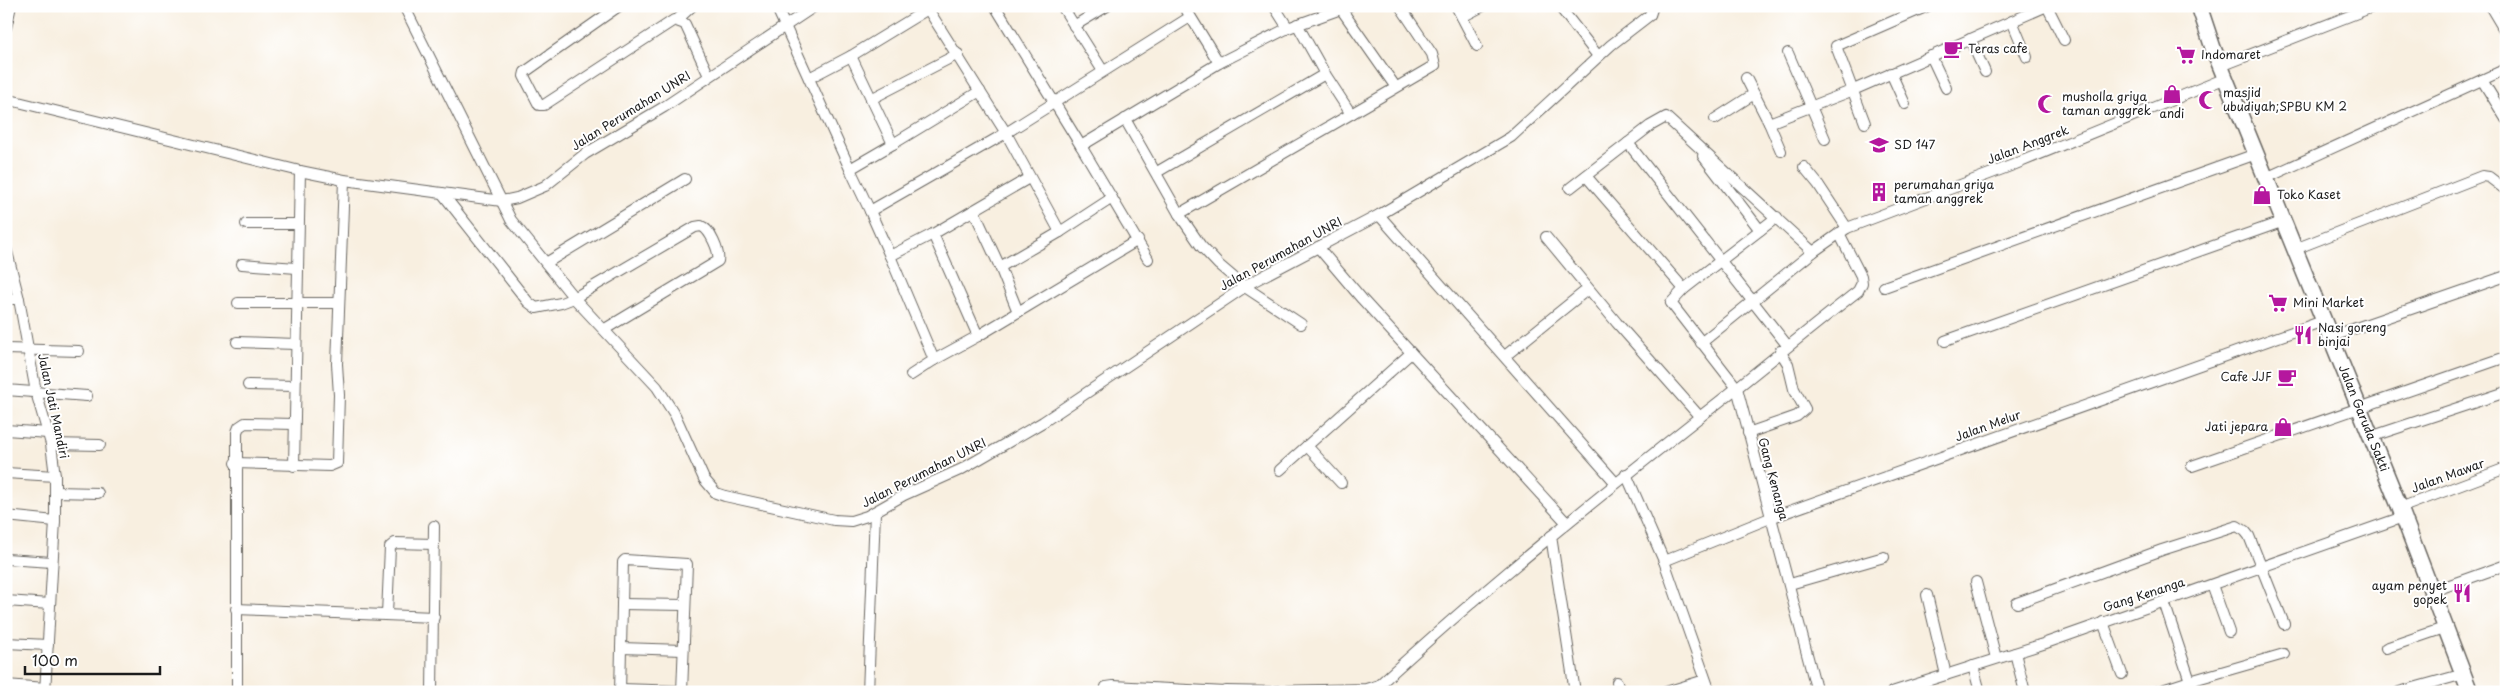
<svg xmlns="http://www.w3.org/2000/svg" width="2512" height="698" viewBox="0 0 2512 698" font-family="'Playpen Sans',sans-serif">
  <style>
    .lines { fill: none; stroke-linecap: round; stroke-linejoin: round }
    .minor-casing { stroke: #696661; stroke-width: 12 }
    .highway-casing { stroke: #696661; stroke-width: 18 }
    .minor { stroke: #fff; stroke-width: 10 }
    .highway { stroke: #fff; stroke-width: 15 }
    .labels { text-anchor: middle; stroke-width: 4; stroke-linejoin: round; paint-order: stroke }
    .poi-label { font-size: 12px; fill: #1c1c1c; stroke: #fff; text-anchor: start }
    .street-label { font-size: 12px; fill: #1c1c1c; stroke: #fff }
  </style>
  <rect width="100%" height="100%" fill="#fff"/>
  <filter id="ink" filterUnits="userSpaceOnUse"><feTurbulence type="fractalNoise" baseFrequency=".02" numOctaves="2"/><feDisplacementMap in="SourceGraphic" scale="10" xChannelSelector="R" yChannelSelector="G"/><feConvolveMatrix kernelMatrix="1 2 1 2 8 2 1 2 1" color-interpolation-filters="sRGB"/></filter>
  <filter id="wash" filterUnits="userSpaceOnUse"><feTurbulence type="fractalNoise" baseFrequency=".0096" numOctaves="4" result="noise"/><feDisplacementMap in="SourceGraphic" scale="20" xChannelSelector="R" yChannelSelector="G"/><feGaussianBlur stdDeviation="1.12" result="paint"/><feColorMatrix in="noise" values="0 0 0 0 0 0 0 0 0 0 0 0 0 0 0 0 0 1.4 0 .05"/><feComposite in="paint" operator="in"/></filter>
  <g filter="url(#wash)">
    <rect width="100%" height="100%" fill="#f8efe0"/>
  </g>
  <g filter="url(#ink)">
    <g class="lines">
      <g class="minor-casing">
        <g id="minor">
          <polyline points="404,6 511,220 574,298 657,387 675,415 704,479 716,493 725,496 834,520 851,521 867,516 904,495 962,469 1043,422 1252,282 1379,215 1511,137 1611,45 1650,15 1653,6"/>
          <polyline points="619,6 525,72 524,76 539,105 544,105 674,20 685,24 709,76"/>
          <polyline points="776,6 850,169 893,144 851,56"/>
          <polyline points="926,6 1006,133 1190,17"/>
          <polyline points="995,6 1081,146 1219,63 1288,28 1349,6"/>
          <polyline points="1062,6 1103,71"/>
          <polyline points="1184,6 1219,63"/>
          <polyline points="1274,6 1288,28"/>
          <polyline points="1456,6 1477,46"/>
          <polyline points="1559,6 1598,56"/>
          <polyline points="2047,6 2064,40"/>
          <polyline points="2490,6 2506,33"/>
          <polyline points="1341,9 1395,86"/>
          <polyline points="1462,17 1483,6"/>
          <polyline points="678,19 692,6"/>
          <polyline points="2012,21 2027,57"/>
          <polyline points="1074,26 1107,6"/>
          <polyline points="6,28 11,6"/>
          <polyline points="1970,39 1985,72"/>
          <polyline points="1788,53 1825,139"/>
          <polyline points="1931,56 1946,88"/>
          <polyline points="2221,66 2375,6"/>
          <polyline points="1891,73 1905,104"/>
          <polyline points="809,78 851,56 928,9"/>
          <polyline points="1746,78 1769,123 1851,91 2047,6"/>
          <polyline points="2482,80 2506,119"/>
          <polyline points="6,99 300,171 344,180 502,201 517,198 545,186 585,154 664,107 815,6"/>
          <polyline points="871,99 958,54"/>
          <polyline points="1351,114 1435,65 1432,54 1400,6"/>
          <polyline points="1125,119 1179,214 1201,246 1219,265 1245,287 1301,324"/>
          <polyline points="1715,119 1754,94"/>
          <polyline points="1769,123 1781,151"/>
          <polyline points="1865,123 1836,46 1928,6"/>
          <polyline points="1628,143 1787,345"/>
          <polyline points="893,144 980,91"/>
          <polyline points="1081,146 1148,259"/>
          <polyline points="1703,156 1760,230"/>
          <polyline points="1804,167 1818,184 1847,228"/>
          <polyline points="850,169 870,211 1006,133 1060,232 1112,198"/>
          <polyline points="1157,172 1325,74 1297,24"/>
          <polyline points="1586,176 1684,289"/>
          <polyline points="2266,178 2506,69"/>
          <polyline points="1570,188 1650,126 1666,117 1813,252"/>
          <path d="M442,193L528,302L536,308L561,303L574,298L695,227L701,226C710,229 720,252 718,261L605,329"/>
          <polyline points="870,211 890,256 933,234 1029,178"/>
          <polyline points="974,211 1000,267 1060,232"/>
          <polyline points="1179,214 1351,114 1325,74"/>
          <polyline points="1379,215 1615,482"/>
          <polyline points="1777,217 1684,289 1671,303 1737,388 1817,692"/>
          <polyline points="246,224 298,224"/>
          <polyline points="933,234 978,336 934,360"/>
          <polyline points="1546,237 1617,323 1700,417"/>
          <polyline points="1318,247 1362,299 1566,522"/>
          <polyline points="6,248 19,299 36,392 51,444 55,476 55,521 45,692"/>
          <polyline points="2295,249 2482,176 2489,177 2506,190"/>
          <polyline points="890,256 934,360 911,375"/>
          <polyline points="546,263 685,179"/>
          <polyline points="242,264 297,268"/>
          <polyline points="1884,287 2256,154"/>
          <polyline points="6,299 19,299"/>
          <polyline points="238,303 339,303"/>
          <polyline points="1018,312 1138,240"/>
          <polyline points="978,336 1018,312 1000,267"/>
          <polyline points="2330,337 2506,276"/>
          <polyline points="1945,341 2284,221"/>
          <polyline points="237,342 296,344"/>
          <polyline points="1701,343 1813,252 1847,228 2013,165 2226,78"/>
          <polyline points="6,349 79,351"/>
          <polyline points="1505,356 1588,289"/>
          <polyline points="248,385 295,386"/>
          <polyline points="6,390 87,396"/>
          <polyline points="6,430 48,433"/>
          <polyline points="1748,433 1797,416 1805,409 1794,389 1788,364 1780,351"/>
          <polyline points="2370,437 2506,392"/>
          <polyline points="51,444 100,445"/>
          <polyline points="1307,446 1341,483"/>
          <polyline points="235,463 330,466 337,463 339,395 337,364 344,180"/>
          <polyline points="294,466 300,171"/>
          <polyline points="2192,466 2506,357"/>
          <polyline points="1280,470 1411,353"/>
          <polyline points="6,473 55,476"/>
          <polyline points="1626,474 1664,561 1710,692"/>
          <polyline points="55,492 98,493"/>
          <polyline points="2400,508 2506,468"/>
          <polyline points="6,516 55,521"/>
          <polyline points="1551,536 1575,692"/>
          <polyline points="6,559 52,562"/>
          <polyline points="1664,561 1770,518 2323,321"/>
          <polyline points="1976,582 1996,658"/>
          <polyline points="1790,584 1884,557"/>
          <polyline points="2212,585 2229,632"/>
          <polyline points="2433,591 2506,565"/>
          <polyline points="1927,595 1946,675"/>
          <polyline points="6,601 50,604"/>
          <polyline points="2164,602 2190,681 2284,654"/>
          <polyline points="2017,603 2162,550 2237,526 2245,531 2249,536 2284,624"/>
          <polyline points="622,604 685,605"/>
          <polyline points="236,609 434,617"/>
          <polyline points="387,614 390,547 395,543 434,544"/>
          <polyline points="2103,622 2122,674"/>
          <polyline points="6,643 48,645"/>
          <polyline points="621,648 683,650"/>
          <polyline points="2386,648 2447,627"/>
          <polyline points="2015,653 2025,692"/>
          <polyline points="1973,666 1980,692"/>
          <polyline points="1617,682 1619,692"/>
          <polyline points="6,685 46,688"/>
          <polyline points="621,689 682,691"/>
          <polyline points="1226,691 1277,692"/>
          <path d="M1277,691L1366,689L1379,685C1482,590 1591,503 1701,416C1754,375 1805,332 1858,291L1862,283L1861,276L1839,233"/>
          <polyline points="237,692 237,432 239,427 245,423 294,424"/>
          <polyline points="432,692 434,526"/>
          <polyline points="620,692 623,562 625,560 687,564 682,692"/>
          <polyline points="868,692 875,512"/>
          <polyline points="1105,692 1106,687 1113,686 1226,692"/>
          <polyline points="1666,692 1705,680"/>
          <polyline points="1892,692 2043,644 2403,517"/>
          <polyline points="2156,692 2190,681"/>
          <polyline points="2399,692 2464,674"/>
        </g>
      </g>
      <g class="highway-casing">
        <g id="highway">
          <path id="s1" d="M2199,6L2213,48L2400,508L2470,692"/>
        </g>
      </g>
      <use href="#minor" class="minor"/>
      <use href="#highway" class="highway"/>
    </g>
  </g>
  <defs>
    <g id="cafe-bare" transform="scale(1.5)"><path d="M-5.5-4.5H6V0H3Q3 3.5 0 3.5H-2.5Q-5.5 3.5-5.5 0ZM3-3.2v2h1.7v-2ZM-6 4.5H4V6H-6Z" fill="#b5179e" stroke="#fff" stroke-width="2.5" paint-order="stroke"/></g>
    <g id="supermarket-bare" transform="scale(1.5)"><path d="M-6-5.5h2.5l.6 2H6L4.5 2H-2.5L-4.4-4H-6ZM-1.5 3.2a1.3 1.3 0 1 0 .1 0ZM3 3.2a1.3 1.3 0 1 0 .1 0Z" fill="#b5179e" stroke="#fff" stroke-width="2.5" paint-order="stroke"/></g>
    <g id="shop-bare" transform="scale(1.5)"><path d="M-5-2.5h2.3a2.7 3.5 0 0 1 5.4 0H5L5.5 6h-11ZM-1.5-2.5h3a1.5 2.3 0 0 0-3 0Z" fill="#b5179e" stroke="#fff" stroke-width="2.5" paint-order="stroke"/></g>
    <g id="mosque-bare" transform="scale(1.5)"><path d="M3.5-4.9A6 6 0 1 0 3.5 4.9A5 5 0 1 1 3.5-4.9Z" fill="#b5179e" stroke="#fff" stroke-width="2.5" paint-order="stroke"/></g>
    <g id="school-bare" transform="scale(1.5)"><path d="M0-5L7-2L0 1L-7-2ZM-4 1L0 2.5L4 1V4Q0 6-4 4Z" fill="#b5179e" stroke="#fff" stroke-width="2.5" paint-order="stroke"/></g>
    <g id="building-bare" transform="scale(1.5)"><path d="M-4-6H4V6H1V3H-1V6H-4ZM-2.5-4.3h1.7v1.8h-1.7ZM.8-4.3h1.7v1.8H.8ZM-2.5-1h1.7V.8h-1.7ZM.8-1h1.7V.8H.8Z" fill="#b5179e" stroke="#fff" stroke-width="2.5" paint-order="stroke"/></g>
    <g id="restaurant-bare" transform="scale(1.5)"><path d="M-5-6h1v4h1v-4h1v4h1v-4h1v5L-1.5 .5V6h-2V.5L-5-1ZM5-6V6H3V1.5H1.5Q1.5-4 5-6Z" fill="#b5179e" stroke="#fff" stroke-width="2.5" paint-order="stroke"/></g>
  </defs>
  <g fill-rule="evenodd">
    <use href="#cafe-bare" x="1953" y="49"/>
    <use href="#supermarket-bare" x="2186" y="55"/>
    <use href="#shop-bare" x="2172" y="94"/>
    <use href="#mosque-bare" x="2208" y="100"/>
    <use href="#mosque-bare" x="2047" y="104"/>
    <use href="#school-bare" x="1879" y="145"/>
    <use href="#building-bare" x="1879" y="192"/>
    <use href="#shop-bare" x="2262" y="195"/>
    <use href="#supermarket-bare" x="2278" y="303"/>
    <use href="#restaurant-bare" x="2303" y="335"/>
    <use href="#cafe-bare" x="2287" y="377"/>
    <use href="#shop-bare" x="2283" y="427"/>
    <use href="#restaurant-bare" x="2462" y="593"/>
  </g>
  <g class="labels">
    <g class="poi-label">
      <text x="1968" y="53">Teras cafe</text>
      <text x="2201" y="59">Indomaret</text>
      <text x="2223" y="97">masjid<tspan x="2223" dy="14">ubudiyah;SPBU KM 2</tspan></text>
      <text x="2062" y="101">musholla griya<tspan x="2062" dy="14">taman anggrek</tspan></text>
      <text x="2172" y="118" text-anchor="middle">andi</text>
      <text x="1894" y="149">SD 147</text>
      <text x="1894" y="189">perumahan griya<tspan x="1894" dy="14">taman anggrek</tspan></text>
      <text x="2277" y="199">Toko Kaset</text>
      <text x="2293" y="307">Mini Market</text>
      <text x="2318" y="332">Nasi goreng<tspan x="2318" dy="14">binjai</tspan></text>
      <text x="2272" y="381" text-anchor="end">Cafe JJF</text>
      <text x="2268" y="431" text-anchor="end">Jati jepara</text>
      <text x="2447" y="590" text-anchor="end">ayam penyet<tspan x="2447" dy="14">gopek</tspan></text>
    </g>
    <g class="street-label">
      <text transform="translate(631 111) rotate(-32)" y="4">Jalan Perumahan UNRI</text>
      <text transform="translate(2028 145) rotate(-21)" y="4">Jalan Anggrek</text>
      <text transform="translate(1281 254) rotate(-29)" y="4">Jalan Perumahan UNRI</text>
      <text transform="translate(53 406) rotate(78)" y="4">Jalan Jati Mandiri</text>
      <text dy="4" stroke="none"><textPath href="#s1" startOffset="444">Jalan Garuda Sakti</textPath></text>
      <text transform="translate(1988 426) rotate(-20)" y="4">Jalan Melur</text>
      <text transform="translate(924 473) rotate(-27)" y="4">Jalan Perumahan UNRI</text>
      <text transform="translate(2448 476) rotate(-20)" y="4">Jalan Mawar</text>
      <text transform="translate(1773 479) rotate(75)" y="4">Gang Kenanga</text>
      <text transform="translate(2144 595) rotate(-18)" y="4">Gang Kenanga</text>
    </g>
  </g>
  <rect width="2512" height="698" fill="none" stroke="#fff" stroke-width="25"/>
  <path d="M25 666v8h135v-8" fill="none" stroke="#1c1c1c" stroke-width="2.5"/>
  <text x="32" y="666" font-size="15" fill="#1c1c1c" stroke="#ffffff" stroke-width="4" paint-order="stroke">100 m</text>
</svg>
